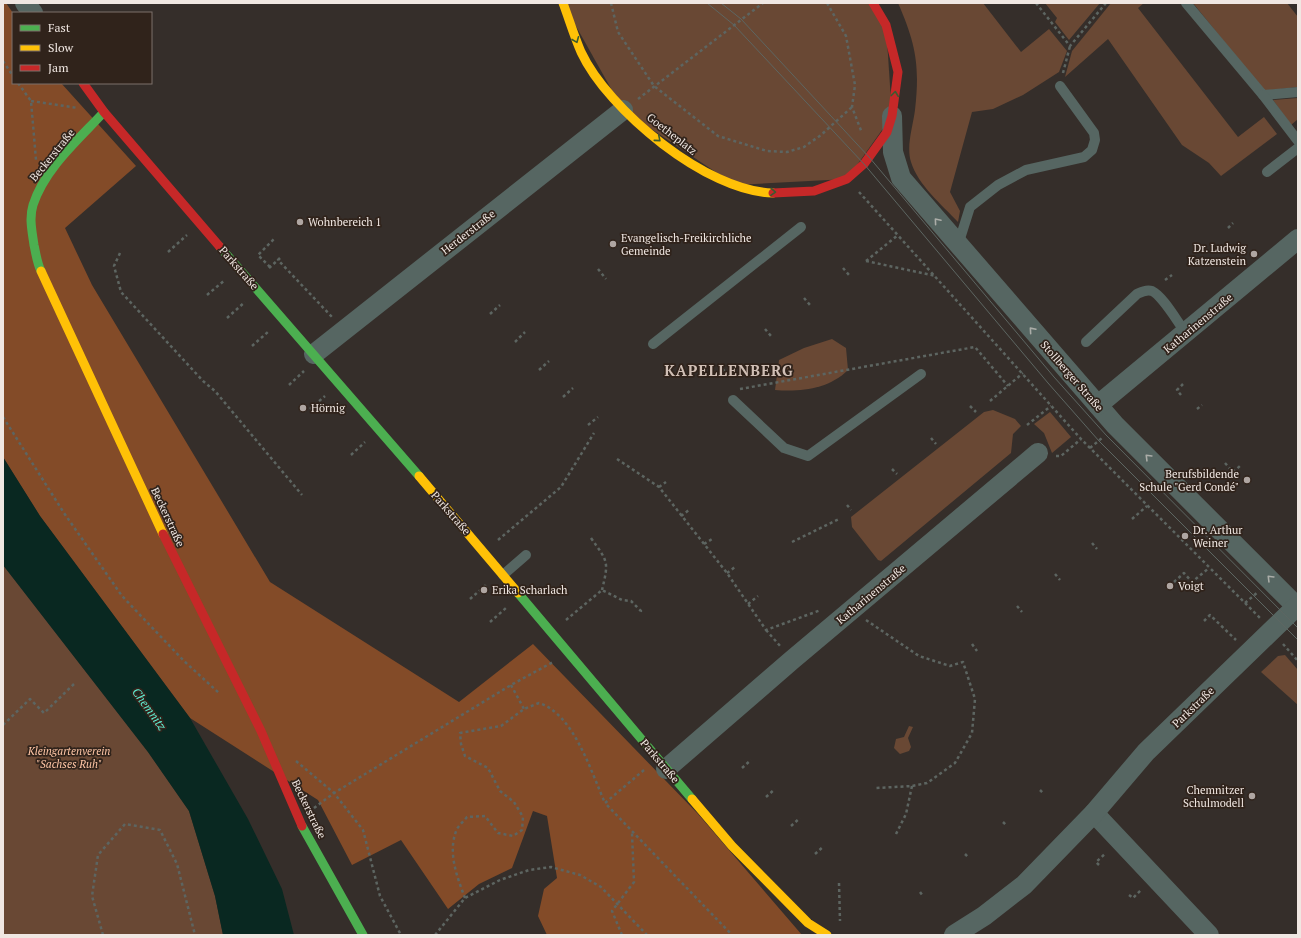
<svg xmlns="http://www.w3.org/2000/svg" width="1301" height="938" viewBox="0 0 1301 938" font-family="'PT Serif',serif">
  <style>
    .green { fill: #694834 }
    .forest { fill: #834b28 }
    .water { fill: #092821 }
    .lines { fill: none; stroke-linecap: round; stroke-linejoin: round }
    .path { stroke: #5d6561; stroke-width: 2.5; stroke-dasharray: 3 3; stroke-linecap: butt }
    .lane { stroke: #566662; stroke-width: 10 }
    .street { stroke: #566662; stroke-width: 20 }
    .fast { stroke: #4caf50; stroke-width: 9 }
    .slow { stroke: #ffc107; stroke-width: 9 }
    .jam { stroke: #c62828; stroke-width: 9 }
    .tram { stroke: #5d6662; stroke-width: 1 }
    .oneway { stroke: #3b5b30 }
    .oneway2 { stroke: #abada8 }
    .poi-dot { fill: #afa6a2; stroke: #30231b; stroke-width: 1.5 }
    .labels { text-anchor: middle; stroke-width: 3.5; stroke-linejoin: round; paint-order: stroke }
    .street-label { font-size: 11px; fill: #f0e7e2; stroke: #30231b }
    .poi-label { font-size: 11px; fill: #f0e7e2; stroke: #30231b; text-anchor: start }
    .park-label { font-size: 11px; font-style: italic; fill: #ffc6a6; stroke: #30231b }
    .water-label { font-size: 12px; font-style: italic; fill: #5feed3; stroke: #30231b }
    .district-label { font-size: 15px; font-weight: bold; letter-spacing: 1px; fill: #d0bfb5; stroke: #30231b }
  </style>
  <rect width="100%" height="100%" fill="#352e2a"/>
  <g class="green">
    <polygon points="563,3 873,3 886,25 892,116 847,179 735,185 623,110"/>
    <path d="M898,3H983L1021,52L1049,29L1067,51L1059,72L1023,95L993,109L972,112L950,192L960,211L958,222C942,205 918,185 911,162C906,146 913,126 915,110C920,66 916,44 898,3Z"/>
    <polygon points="1045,3 1100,3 1069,40 1055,22 1057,18"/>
    <polygon points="1111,3 1144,3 1138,8 1238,137 1264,117 1277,134 1221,176 1209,163 1182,145 1108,39 1065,77 1072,51"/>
    <polygon points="1193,3 1287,3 1298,17 1298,87 1264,91"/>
    <polygon points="1298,98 1298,119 1291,125 1273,100"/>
    <path d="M832,339L846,348L848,370C829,389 801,392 775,390L779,360L804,348Z"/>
    <polygon points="993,410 1015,419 1021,426 1013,434 1011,453 881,561 878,560 852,527 851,517 984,412"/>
    <polygon points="1050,412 1071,437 1052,453 1044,433 1034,424"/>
    <polygon points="3,565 148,752 189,811 215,896 223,935 3,935"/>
    <polygon points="1285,655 1298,670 1298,705 1261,672 1278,656"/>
    <polygon points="909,726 913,727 908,738 911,747 909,751 900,754 894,748 896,739 904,737"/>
  </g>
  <polygon class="forest" points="3,3 6,3 13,13 13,83 61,83 136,166 65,228 92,285 270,582 459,702 533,644 698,814 802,935 547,935 538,916 544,889 557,878 547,816 533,811 512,868 479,884 448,909 401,840 352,865 318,800 190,718 40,516 3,457"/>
  <polygon class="water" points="3,457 40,516 190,718 248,819 282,889 294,935 223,935 215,896 189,811 148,752 3,565"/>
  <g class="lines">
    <g class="path">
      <polyline points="611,3 618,32 654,86 718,136 767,151 787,152 804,147 821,135 852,107"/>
      <polyline points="827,3 846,36 855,85 852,107 862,133"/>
      <polyline points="1036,3 1070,46 1106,3"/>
      <polyline points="3,61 13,76"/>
      <polyline points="1063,73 1070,46"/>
      <polyline points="18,83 31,101 36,160"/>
      <polyline points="638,99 763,3"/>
      <polyline points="31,101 78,108"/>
      <polyline points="859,192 1081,439 1260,618"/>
      <polyline points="1228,228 1233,223"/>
      <polyline points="168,252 187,235"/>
      <polyline points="120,253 114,266 121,292 203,381 215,391 302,495"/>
      <polyline points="280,258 278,260 332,317"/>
      <polyline points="866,261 936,276"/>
      <polyline points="866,261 898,235"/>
      <polyline points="270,267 258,255 275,238"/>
      <polyline points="269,268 278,260"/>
      <polyline points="843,268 849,275"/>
      <polyline points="598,269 606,279"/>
      <polyline points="1165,280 1172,275"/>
      <polyline points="207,295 225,280"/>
      <polyline points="804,298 810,305"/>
      <polyline points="490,314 500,305"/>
      <polyline points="227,318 245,302"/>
      <polyline points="765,329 771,336"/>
      <polyline points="515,342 525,332"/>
      <polyline points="252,346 269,331"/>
      <polyline points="719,364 725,372"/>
      <polyline points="539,370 549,361"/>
      <polyline points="289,385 304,371"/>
      <polyline points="740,389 975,347 1008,386"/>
      <polyline points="1181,395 1177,390 1183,384"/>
      <polyline points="563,397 573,388"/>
      <polyline points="990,401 1023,373"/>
      <polyline points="970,406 976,412"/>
      <polyline points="310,409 325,396"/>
      <polyline points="1197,409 1202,405"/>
      <polyline points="3,417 64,513 122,596 184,661 219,693"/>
      <polyline points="588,425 598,417"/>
      <polyline points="1027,425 1051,406"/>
      <polyline points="931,438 936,444"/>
      <polyline points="1090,448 1102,438"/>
      <polyline points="351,455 365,442"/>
      <polyline points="1056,456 1061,456 1081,439"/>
      <polyline points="617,459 659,487 727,573 766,630 821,610"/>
      <polyline points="1225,463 1233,472 1240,466"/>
      <polyline points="892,469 897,474"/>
      <polyline points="659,487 666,482"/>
      <polyline points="847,505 851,510"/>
      <polyline points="681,516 689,510"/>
      <polyline points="1132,519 1147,506"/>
      <path d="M591,538C608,562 609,561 602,590"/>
      <polyline points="498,540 561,487 594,433"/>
      <polyline points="792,542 839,519"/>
      <polyline points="1092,543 1097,549"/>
      <polyline points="704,544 712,539"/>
      <polyline points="727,573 735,567"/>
      <polyline points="1055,574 1060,580"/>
      <polyline points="1174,582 1184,573 1192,582 1209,568"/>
      <polyline points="470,599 486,585"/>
      <polyline points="1245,603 1258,592"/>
      <polyline points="748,604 758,596"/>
      <polyline points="1017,606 1022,612"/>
      <polyline points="566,620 602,590 622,600 631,601 641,611 638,613"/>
      <polyline points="866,620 919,656 950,666 963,662 975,699 972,733 955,763 927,783 912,786 876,788"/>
      <polyline points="1204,621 1210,615 1236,640"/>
      <polyline points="490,622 506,608"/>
      <polyline points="766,630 781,647"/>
      <polyline points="972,644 977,651"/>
      <polyline points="1283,644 1298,661"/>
      <polyline points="511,685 524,709"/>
      <polyline points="3,725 30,699 44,713 75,683"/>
      <polyline points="296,761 334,793 363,830 380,896 401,935"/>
      <polyline points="742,768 751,760"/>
      <polyline points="644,770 605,803 732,935"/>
      <polyline points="1040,790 1043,793"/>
      <polyline points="766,797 775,789"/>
      <polyline points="314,808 334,793 511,685 553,662"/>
      <polyline points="1003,822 1006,825"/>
      <polyline points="791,826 800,818"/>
      <polyline points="896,834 906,814 912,786"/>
      <polyline points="815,854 824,846"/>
      <polyline points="965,854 968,857"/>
      <polyline points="1099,865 1096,862 1106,853"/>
      <polyline points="839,883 840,921"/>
      <polyline points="920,892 923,896"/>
      <polyline points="1129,895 1133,898 1141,890"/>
      <path d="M465,898C457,877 447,851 457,829C459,825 464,821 467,817L485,816L498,833L513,836L522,830L523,817L514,802L500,791L488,768L465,756L461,744L460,733L501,726L524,709L539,703C574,714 591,772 605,803"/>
      <polyline points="103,935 92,896 98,855 125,824 160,830 177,864 195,935"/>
      <polyline points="435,935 465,898 500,880 529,870 551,867 580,875 601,887 647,935"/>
      <polyline points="622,935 612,911 634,882 632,833"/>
    </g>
    <g class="lane">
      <polyline points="1186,3 1263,95 1298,92"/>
      <polyline points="1263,95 1298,141"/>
      <polyline points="1267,172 1298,148"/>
      <polyline points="958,245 970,207 998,185 1026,170 1084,157 1092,150 1095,140 1094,133 1060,86"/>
      <path d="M1086,342L1137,294C1141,292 1146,289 1152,291C1163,296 1178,323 1186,333"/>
      <polyline points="653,344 801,227"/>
      <polyline points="733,400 784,448 808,456 921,374"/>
      <polyline points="503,575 526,555"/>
    </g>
    <g class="street">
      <polyline points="25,3 33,13"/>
      <polyline points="892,116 893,152 901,178 1115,425 1298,608"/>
      <polyline points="314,354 623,110"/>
      <polyline points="1098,405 1298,239"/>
      <polyline points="666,769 792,660 1038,453"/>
      <polyline points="1094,813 1209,935"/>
      <polyline points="954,935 984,916 1024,885 1094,813 1146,752 1296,607"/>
    </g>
    <g class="fast">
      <polyline points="220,247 419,476"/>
      <path d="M41,271C37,263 36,254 34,245C32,231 29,218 33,205C45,168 79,139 104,112"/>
      <polyline points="518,593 692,799"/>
      <polyline points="302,826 363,935"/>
    </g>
    <g class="slow">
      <path d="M563,3C569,19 574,36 581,52C608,110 707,192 773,193"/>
      <polyline points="41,271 163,534"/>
      <polyline points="419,476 518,593"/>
      <polyline points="692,799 732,846 808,923 827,935"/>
    </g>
    <g class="jam">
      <polyline points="83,83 104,112 220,247"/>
      <polyline points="773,193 814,191 847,179 864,164 887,132 892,116 898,72 886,25 873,3"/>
      <polyline points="163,534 261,731 302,826"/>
    </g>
    <g class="tram">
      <polyline points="707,3 734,25 864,164 1048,383 1099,441 1298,640"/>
      <polyline points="721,3 741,19 869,157 1054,377 1106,435 1298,628"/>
    </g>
  </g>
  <defs><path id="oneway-chevron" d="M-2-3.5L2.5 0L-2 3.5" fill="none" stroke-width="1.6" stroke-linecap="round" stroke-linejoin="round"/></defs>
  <g class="oneway">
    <use href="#oneway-chevron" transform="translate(576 40) rotate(68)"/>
    <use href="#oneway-chevron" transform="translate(895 94) rotate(-83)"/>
    <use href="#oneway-chevron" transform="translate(658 139) rotate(40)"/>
    <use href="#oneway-chevron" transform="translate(773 192) rotate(3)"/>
  </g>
  <g class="oneway2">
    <use href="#oneway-chevron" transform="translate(937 221) rotate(-130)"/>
    <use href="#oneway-chevron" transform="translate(1032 330) rotate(-131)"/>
    <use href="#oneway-chevron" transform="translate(1148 457) rotate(-135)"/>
    <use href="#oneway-chevron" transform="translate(1270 578) rotate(-135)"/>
  </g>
  <g class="poi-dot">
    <circle cx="300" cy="222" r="4"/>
    <circle cx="613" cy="244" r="4"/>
    <circle cx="1254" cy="254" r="4"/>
    <circle cx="303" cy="408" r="4"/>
    <circle cx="1247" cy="480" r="4"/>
    <circle cx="1185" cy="536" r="4"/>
    <circle cx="1170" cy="586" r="4"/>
    <circle cx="484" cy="590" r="4"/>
    <circle cx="1252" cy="796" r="4"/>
  </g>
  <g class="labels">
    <g class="street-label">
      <text transform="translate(672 134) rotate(38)" y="4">Goetheplatz</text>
      <text transform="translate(52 155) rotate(-51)" y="4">Beckerstraße</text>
      <text transform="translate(468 232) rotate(-38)" y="4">Herderstraße</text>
      <text transform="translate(239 268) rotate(49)" y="4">Parkstraße</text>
      <text transform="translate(1198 323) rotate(-40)" y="4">Katharinenstraße</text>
      <text transform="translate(1072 376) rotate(49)" y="4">Stollberger Straße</text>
      <text transform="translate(451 513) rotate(49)" y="4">Parkstraße</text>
      <text transform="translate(168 517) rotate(65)" y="4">Beckerstraße</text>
      <text transform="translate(871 594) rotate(-40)" y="4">Katharinenstraße</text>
      <text transform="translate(1193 707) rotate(-44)" y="4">Parkstraße</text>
      <text transform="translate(660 761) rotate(50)" y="4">Parkstraße</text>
      <text transform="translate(309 809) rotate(64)" y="4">Beckerstraße</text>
    </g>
    <g class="poi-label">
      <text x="308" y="226">Wohnbereich 1</text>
      <text x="621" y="242">Evangelisch-Freikirchliche<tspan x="621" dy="13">Gemeinde</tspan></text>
      <text x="1246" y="252" text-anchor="end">Dr. Ludwig<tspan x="1246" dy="13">Katzenstein</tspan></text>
      <text x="311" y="412">Hörnig</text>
      <text x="1239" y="478" text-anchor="end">Berufsbildende<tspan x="1239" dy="13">Schule "Gerd Condé"</tspan></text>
      <text x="1193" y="534">Dr. Arthur<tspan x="1193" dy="13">Weiner</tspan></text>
      <text x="1178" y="590">Voigt</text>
      <text x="492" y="594">Erika Scharlach</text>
      <text x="1244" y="794" text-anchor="end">Chemnitzer<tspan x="1244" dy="13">Schulmodell</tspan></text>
    </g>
    <g class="park-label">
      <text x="69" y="755">Kleingartenverein<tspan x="69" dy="13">"Sachses Ruh"</tspan></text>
    </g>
    <g class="water-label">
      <text transform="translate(149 709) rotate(54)" y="4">Chemnitz</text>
    </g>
    <g class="district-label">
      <text x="729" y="376">KAPELLENBERG</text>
    </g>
  </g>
  <rect width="1301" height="938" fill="none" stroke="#f0e7e2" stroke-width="8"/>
  <rect x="12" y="12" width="140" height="72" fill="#30231b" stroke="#7d716b"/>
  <rect x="20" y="25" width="20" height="6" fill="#4caf50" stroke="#7d716b"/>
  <text x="48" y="32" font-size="12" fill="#f0e7e2">Fast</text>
  <rect x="20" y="45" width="20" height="6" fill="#ffc107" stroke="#7d716b"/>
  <text x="48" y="52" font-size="12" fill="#f0e7e2">Slow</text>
  <rect x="20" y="65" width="20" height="6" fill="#c62828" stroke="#7d716b"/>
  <text x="48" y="72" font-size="12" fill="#f0e7e2">Jam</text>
</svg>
